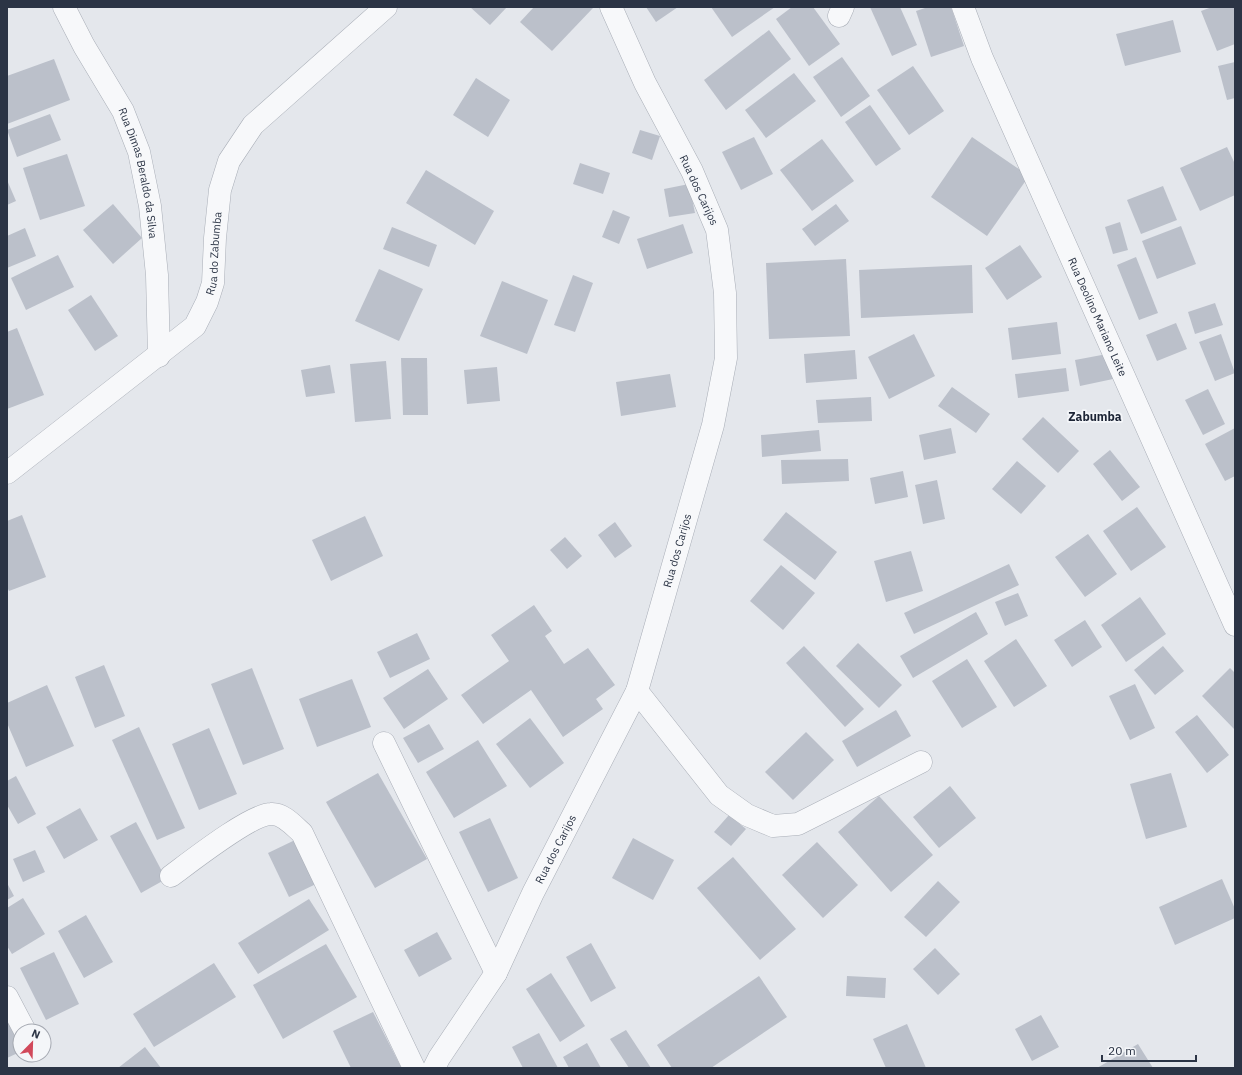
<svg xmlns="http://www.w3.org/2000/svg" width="1242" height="1075" viewBox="0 0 1242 1075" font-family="'IBM Plex Sans',sans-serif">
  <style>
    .building { fill: #bbc0ca }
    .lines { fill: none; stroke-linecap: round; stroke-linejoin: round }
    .minor-casing { stroke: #a9aeb7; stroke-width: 23 }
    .minor { stroke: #f7f8fa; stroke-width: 22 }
    .labels { text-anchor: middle; stroke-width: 3.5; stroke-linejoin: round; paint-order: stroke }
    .street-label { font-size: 11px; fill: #2b3445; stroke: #f4f6f9 }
    .neighbourhood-label { font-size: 12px; font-weight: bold; fill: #1d2536; stroke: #f4f6f9 }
  </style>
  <rect width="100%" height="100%" fill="#e4e7ec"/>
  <g class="building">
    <polygon points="470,7 507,7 490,25"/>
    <polygon points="534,7 592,7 593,8 552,51 520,22"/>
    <polygon points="646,7 678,7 656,22"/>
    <polygon points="711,7 775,7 732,37"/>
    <polygon points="792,7 813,7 840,44 809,66 776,19"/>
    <polygon points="870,7 900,7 917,45 892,56"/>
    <polygon points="928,7 951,7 964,46 931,57 916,11"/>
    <polygon points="1212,7 1235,7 1235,44 1217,51 1201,11"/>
    <polygon points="1173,20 1181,52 1125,66 1116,34"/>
    <polygon points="769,30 791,59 726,110 704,80"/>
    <polygon points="842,57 870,96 841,117 813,77"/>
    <polygon points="54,59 70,100 7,124 7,76"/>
    <polygon points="1235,62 1235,98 1227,100 1218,66"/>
    <polygon points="913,66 944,111 909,135 877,90"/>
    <polygon points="794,73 816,101 766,138 745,110"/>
    <polygon points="476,78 510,100 488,137 453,115"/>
    <polygon points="870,105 901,149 876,166 845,122"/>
    <polygon points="50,114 61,140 17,157 7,130"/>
    <polygon points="640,130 660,136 652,160 632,153"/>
    <polygon points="754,137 773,174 741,190 722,152"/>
    <polygon points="972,137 1029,176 987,236 931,197"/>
    <polygon points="822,139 854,181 812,211 780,170"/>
    <polygon points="1227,147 1235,164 1235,195 1200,211 1180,168"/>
    <polygon points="67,154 85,206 40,220 23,168"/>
    <polygon points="580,163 610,173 603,194 573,184"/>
    <polygon points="426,170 494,211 475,245 406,203"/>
    <polygon points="7,180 16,201 7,205"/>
    <polygon points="689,184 695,213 669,217 664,189"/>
    <polygon points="1163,186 1177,220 1141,234 1127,200"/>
    <polygon points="113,204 142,238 113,264 83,230"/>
    <polygon points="836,204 849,221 815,246 802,229"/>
    <polygon points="613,210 630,217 619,244 602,237"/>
    <polygon points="1120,222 1128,250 1113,254 1105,227"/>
    <polygon points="683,224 693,253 647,269 637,239"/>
    <polygon points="1181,226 1196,264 1157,279 1142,241"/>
    <polygon points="392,227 437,245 429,267 383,249"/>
    <polygon points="25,228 36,256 7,268 7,236"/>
    <polygon points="1020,245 1042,277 1007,300 985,268"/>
    <polygon points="58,255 74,287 26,310 11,278"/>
    <polygon points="1136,257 1158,313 1139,320 1117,265"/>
    <polygon points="846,259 850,336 769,339 766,263"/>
    <polygon points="972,265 973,313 861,318 859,270"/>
    <polygon points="379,269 423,289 399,341 355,321"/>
    <polygon points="573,275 593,283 575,332 554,325"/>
    <polygon points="502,281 548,300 527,354 480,336"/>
    <polygon points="91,295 118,336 95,351 68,310"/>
    <polygon points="1215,303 1223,325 1195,334 1188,312"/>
    <polygon points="1057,322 1061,354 1012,360 1008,328"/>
    <polygon points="1176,323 1187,349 1157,361 1146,335"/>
    <polygon points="17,328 44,395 7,409 7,332"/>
    <polygon points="914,334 935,376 889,399 868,357"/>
    <polygon points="1221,334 1235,373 1215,381 1199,342"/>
    <polygon points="855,350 857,379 806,383 804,354"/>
    <polygon points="1107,354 1113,379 1080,386 1075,360"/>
    <polygon points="401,358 427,358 428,415 403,415"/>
    <polygon points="386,361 391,419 355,422 350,364"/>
    <polygon points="330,365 335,393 306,397 301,370"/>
    <polygon points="497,367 500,401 467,404 464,370"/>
    <polygon points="1066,368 1069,391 1018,398 1015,374"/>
    <polygon points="670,374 676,407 621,416 616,382"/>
    <polygon points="952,387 990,414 976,433 938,406"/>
    <polygon points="1208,389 1225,424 1203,435 1185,400"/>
    <polygon points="871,397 872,421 818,423 816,400"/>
    <polygon points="1043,417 1079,451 1058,473 1022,439"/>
    <polygon points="951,428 956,453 924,460 919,435"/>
    <polygon points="1235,428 1235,476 1225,481 1205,444"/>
    <polygon points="819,430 821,451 762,457 761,435"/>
    <polygon points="1110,450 1140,487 1122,501 1093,464"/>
    <polygon points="848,459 849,481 782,484 781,460"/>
    <polygon points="1017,461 1046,486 1021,514 992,489"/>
    <polygon points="903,471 908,497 875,504 870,478"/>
    <polygon points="937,480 945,519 923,524 915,485"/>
    <polygon points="1137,507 1166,547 1131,571 1103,531"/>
    <polygon points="786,512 837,552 815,580 763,540"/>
    <polygon points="22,515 46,577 9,591 7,587 7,521"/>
    <polygon points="365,516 383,556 331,581 312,540"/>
    <polygon points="615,522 632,546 615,558 598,535"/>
    <polygon points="1088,534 1117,574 1085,597 1055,557"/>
    <polygon points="565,537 582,556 567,569 550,550"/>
    <polygon points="911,551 923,591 886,602 874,561"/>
    <polygon points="1009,564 1019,585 914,634 904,613"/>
    <polygon points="781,565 815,593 783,630 750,601"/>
    <polygon points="1018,593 1028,616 1005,626 995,602"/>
    <polygon points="1140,597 1166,634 1126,662 1101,625"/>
    <polygon points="534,605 552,631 545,636 564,664 588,648 615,685 596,699 603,709 563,737 531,690 483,724 461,695 509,661 491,635"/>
    <polygon points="976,612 988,634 913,678 900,656"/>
    <polygon points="1085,620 1102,647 1072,667 1054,640"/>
    <polygon points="417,633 430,659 390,678 377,652"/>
    <polygon points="1016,639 1047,686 1014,707 984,661"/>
    <polygon points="858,643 902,685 879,708 836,666"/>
    <polygon points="804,646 864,709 845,727 786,663"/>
    <polygon points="1163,646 1184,671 1155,695 1134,670"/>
    <polygon points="967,659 997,707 962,728 932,681"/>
    <polygon points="104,665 125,716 95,728 75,677"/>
    <polygon points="252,668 284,749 243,765 211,684"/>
    <polygon points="1230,668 1235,673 1235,730 1202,696"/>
    <polygon points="428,669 448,699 404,729 383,698"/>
    <polygon points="352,679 371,727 317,747 299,699"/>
    <polygon points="1135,684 1155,728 1130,740 1109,696"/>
    <polygon points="47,685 74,746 26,767 7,723 7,703"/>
    <polygon points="896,710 911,736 857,767 842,741"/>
    <polygon points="1197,715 1229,755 1207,773 1175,732"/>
    <polygon points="530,718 564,763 530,788 496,744"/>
    <polygon points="429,724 444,749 418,763 403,738"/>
    <polygon points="139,727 185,828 157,840 112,740"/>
    <polygon points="209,728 237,794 199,810 172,744"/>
    <polygon points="806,732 834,760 793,800 765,772"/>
    <polygon points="478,740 507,786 454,818 426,772"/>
    <polygon points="378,773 427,859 375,888 326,802"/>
    <polygon points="1171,773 1187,827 1146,839 1130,784"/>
    <polygon points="16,776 36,814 18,824 7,805 7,781"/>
    <polygon points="950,786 976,818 939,848 913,817"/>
    <polygon points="879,796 933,855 891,892 838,832"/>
    <polygon points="80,808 98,840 64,859 46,827"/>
    <polygon points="729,815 746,829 731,846 714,832"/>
    <polygon points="490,818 518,878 488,892 459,832"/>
    <polygon points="136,822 166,879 141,893 110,836"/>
    <polygon points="633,838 674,860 653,900 612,878"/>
    <polygon points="295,840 316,884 289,897 268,853"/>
    <polygon points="817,842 858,885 823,918 782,875"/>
    <polygon points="35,850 45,872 23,882 13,859"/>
    <polygon points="733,857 796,929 760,960 697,888"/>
    <polygon points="1222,879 1235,909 1235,918 1175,945 1159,907"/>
    <polygon points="938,881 960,902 926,937 904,917"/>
    <polygon points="7,883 14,896 7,900"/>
    <polygon points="23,898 45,934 12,954 7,946 7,908"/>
    <polygon points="309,899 329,930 258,974 238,943"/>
    <polygon points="86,915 113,962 84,978 58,931"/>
    <polygon points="437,932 452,959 419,977 404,950"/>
    <polygon points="591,943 616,988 591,1002 566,957"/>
    <polygon points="326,944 357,997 283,1039 253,985"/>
    <polygon points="935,948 960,974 938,995 913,969"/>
    <polygon points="54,952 79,1004 46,1020 20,968"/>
    <polygon points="214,963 236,997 154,1047 133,1014"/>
    <polygon points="551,973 585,1026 560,1042 526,989"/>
    <polygon points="759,976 787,1017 711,1068 672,1068 657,1045"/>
    <polygon points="847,976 886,978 885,998 846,996"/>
    <polygon points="373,1012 401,1067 398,1068 351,1068 333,1031"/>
    <polygon points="1041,1015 1059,1047 1032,1061 1015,1029"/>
    <polygon points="7,1016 20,1043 20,1052 7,1058"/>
    <polygon points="907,1024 926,1068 886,1068 873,1039"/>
    <polygon points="626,1030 651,1068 629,1068 610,1039"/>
    <polygon points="539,1033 558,1068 523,1068 512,1047"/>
    <polygon points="587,1043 601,1068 569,1068 563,1057"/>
    <polygon points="1138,1044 1153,1068 1097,1068"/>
    <polygon points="145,1047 161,1068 118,1068"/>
  </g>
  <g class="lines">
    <g class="minor-casing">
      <g id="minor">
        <path id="s1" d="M64,7L84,46L123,111L139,152L150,206L157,275L159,356"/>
        <path id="s2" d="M963,7L982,58L1235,625"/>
        <polyline points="839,16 843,7"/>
        <path id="s3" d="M7,473L195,326L207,302L213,283L215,238L220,190L229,161L253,125L386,7"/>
        <polyline points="637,691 719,795 747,815 773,826 798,824 921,762"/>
        <polyline points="384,743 496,973"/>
        <path d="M171,876C190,862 251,814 271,814C283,813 294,826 302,833L414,1068"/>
        <polyline points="7,997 25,1031"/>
        <path id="s4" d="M434,1068L439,1058L496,973L533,893L637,691L713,425L726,358L725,293L717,230L692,171L645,83L611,7"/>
      </g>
    </g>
    <use href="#minor" class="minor"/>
  </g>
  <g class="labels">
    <g class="street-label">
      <text dy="4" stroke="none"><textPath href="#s1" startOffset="184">Rua Dimas Beraldo da Silva</textPath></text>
      <text transform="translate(699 190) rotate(65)" y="4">Rua dos Carijos</text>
      <text dy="4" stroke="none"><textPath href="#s3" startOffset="315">Rua do Zabumba</textPath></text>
      <text dy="4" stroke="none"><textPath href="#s2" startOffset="338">Rua Deolino Mariano Leite</textPath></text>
      <text dy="4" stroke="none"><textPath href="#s4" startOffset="575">Rua dos Carijos</textPath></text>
      <text dy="4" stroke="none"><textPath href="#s4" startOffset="251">Rua dos Carijos</textPath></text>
    </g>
    <g class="neighbourhood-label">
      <text x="1095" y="421">Zabumba</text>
    </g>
  </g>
  <rect width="1242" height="1075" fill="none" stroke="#2b3445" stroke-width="16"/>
  <g transform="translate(32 1043) rotate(23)"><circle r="19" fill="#f4f6f9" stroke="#a4a8b1"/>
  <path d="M0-3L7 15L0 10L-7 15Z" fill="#d1495b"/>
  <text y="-6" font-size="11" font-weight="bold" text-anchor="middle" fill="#2b3445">N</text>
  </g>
  <path d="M1102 1055v6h94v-6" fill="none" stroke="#2b3445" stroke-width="2"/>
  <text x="1108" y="1055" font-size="12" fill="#2b3445" stroke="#f4f6f9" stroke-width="3" paint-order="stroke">20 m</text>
</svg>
